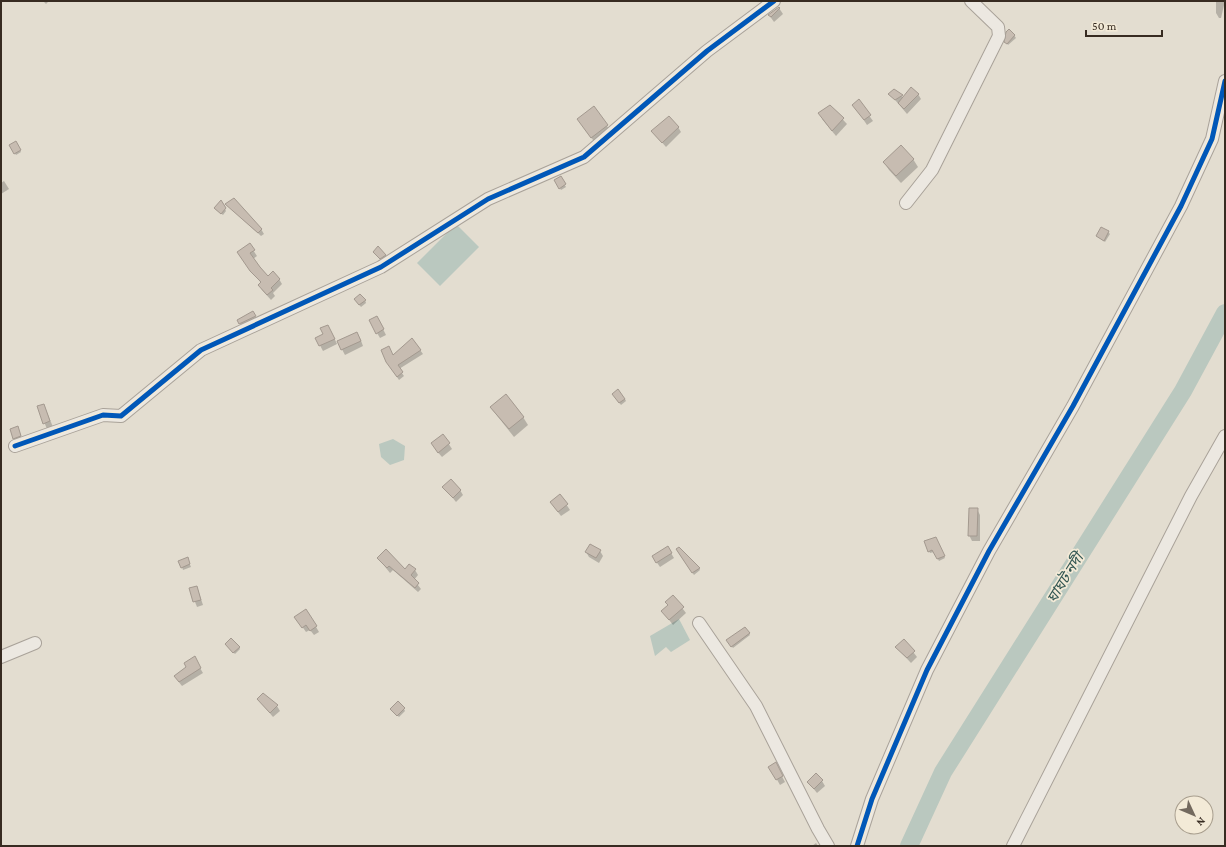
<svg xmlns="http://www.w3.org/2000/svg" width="1226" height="847" viewBox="0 0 1226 847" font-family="'Crimson Pro','Noto Sans Bengali',serif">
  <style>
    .water { fill: #bac8bf }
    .shadow { fill: #0003 }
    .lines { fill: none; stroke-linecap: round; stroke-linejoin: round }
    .river { stroke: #bac8bf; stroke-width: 18 }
    .building { fill: #c7bcb1; stroke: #a3998f }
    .minor-casing { stroke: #a9a299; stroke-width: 14 }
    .minor { stroke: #ece8e1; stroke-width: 12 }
    .cycleway-casing { stroke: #f3ead7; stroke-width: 8 }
    .cycleway { stroke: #0057b8; stroke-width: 5 }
    .labels { text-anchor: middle; stroke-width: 3.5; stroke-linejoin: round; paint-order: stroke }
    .water-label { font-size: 15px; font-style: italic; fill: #325652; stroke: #f3ead7 }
  </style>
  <rect width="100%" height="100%" fill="#e3ddd0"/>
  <g class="water">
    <polygon points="456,224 479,247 440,286 417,263"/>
    <polygon points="393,439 405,446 404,460 390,465 381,457 379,444"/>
    <polygon points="679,619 690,640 671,652 666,647 655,656 650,636"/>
  </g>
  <g class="shadow">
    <polygon points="43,1 49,1 46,4"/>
    <polygon points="1216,1 1225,1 1221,18 1219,18 1216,13"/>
    <polygon points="779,8 783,14 774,22 769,15"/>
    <polygon points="1014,35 1016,38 1008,45 1006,42"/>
    <polygon points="894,90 904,98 918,94 921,99 907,114 890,94"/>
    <polygon points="858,100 873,121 867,125 857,110"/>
    <polygon points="830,106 847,124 836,136 822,119"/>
    <polygon points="607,126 612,134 597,145 583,127"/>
    <polygon points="678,127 681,132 666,147 653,132"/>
    <polygon points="16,142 21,152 16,155 10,145"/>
    <polygon points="913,159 918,167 901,183 889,170 884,162"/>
    <polygon points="560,177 566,187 561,190 555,180"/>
    <polygon points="4,181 9,189 1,194 1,183"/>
    <polygon points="221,202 226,211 223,215 215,209"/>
    <polygon points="226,204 261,229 264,234 261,236"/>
    <polygon points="1108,232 1110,234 1105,242 1097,236"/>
    <polygon points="249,244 257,256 253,259 268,277 279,279 282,284 273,293 275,296 271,300 262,290 259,285 261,283 241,257"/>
    <polygon points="378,248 387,257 382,261 375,254"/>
    <polygon points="365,300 366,303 361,307 356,301"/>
    <polygon points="253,313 258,322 243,329 239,320"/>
    <polygon points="377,317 386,335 380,338 370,321"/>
    <polygon points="331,331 337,344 323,351 316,338"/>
    <polygon points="360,338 363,346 345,355 338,342"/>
    <polygon points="412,339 423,354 399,369 404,376 399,380 389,365 393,356"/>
    <polygon points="614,396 625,399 626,401 621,405"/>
    <polygon points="44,405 53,427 47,429 38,407"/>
    <polygon points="491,408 523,417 528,425 514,437"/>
    <polygon points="18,428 23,441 17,443 14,438"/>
    <polygon points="443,435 452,449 442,457 435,449"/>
    <polygon points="444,487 460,490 463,495 456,502"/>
    <polygon points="560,495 570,510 561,516 554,507"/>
    <polygon points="977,509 980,515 980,541 972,541 969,535"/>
    <polygon points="935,538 945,558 939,561 934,552 930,553 929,551"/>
    <polygon points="668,548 674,558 660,567 653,557"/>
    <polygon points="677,550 699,568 700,570 694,575"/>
    <polygon points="600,551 603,556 599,563 589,557 586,552"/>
    <polygon points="378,558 405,570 415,570 418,575 414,580 421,589 418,592 393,570 390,573"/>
    <polygon points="188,560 191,567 183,570 182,567"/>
    <polygon points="197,587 203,605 197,607 190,589"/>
    <polygon points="673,596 686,613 673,625 663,612 669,606"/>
    <polygon points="306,610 319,632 314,635 310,630 306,632 299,622"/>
    <polygon points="745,628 750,635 733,648 729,643"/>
    <polygon points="904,640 917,657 911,663 896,647"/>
    <polygon points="227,646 239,647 240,649 235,654"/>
    <polygon points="194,658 203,673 182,686 178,681"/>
    <polygon points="258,699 277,706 280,711 273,717"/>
    <polygon points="404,709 405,711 399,717 393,711"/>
    <polygon points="770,767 778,769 785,782 780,785"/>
    <polygon points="822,781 825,786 817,793 808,782"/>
    <polygon points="816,843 818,846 812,846"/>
  </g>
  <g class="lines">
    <polyline class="river" points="909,846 943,772 1183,391 1225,313"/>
  </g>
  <g class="building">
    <polygon points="779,7 780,8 771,17 768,15"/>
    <polygon points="1009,29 1015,35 1007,44 1004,42 1006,32"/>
    <polygon points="911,87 919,94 904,109 898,103"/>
    <polygon points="894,89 903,95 895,100 888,94"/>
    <polygon points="859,99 871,115 864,120 852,105"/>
    <polygon points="830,105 844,118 832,131 818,113"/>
    <polygon points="594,106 608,125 591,138 577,119"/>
    <polygon points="669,116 679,127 662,143 651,131"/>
    <polygon points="16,141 21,150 14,154 9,145"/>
    <polygon points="901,145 914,159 896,176 883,162"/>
    <polygon points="561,176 566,184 559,189 554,180"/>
    <polygon points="234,198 262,229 258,233 225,204"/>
    <polygon points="221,200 226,208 221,214 214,208"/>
    <polygon points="1101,227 1109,231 1104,241 1096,236"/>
    <polygon points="250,243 255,250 250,253 260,267 268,276 273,271 280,279 271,288 273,290 267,295 258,285 261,282 250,271 237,252"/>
    <polygon points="378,246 386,255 380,259 373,252"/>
    <polygon points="360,294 366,300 359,305 354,299"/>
    <polygon points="253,311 256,316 239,324 237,320"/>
    <polygon points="377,316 384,329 376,334 369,320"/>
    <polygon points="328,325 335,339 319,346 315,338 323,334 320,328"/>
    <polygon points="357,332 361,341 341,350 337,341"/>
    <polygon points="412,338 421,350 398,365 403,372 397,377 386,362 381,350 389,346 393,355"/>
    <polygon points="618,389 625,399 619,403 612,394"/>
    <polygon points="506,394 524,417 509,429 490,407"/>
    <polygon points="44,404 50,421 43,424 37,406"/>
    <polygon points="18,426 21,436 13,439 10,429"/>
    <polygon points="443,434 450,443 438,453 431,443"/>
    <polygon points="451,479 461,490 453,498 442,487"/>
    <polygon points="560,494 568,504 558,512 550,502"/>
    <polygon points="969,508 978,508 977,536 968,536"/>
    <polygon points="936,537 945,556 937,559 932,550 928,552 924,541"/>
    <polygon points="590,544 601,550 596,558 585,552"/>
    <polygon points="668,546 672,553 656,563 652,556"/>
    <polygon points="679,547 700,568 692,573 676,549"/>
    <polygon points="386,549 405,569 409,564 416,569 411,575 419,583 415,588 389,566 387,568 377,558"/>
    <polygon points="188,557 190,564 181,568 178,561"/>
    <polygon points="197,586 201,600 193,602 189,588"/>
    <polygon points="673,595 684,607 669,620 661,611 668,605 665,602"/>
    <polygon points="306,609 317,626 310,631 306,625 302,628 294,617"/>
    <polygon points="745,627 750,633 731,647 726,640"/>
    <polygon points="231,638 240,647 233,653 225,644"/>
    <polygon points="904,639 915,651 907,658 895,647"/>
    <polygon points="195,656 201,668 179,682 174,676 186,667 184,663"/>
    <polygon points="263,693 278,705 270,713 257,699"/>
    <polygon points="398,701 405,708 397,716 390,709"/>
    <polygon points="776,762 783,776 776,780 768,767"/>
    <polygon points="816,773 823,780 814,789 807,782"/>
  </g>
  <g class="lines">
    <g class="minor-casing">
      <g id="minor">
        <polyline points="906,203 932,170 999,36 998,27 971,1"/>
        <polyline points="15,446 103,415 121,416 201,350 381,267 488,199 584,157 707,51 774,1"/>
        <polyline points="699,623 756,706 818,829 828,846"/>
        <polyline points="1,657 35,643"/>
        <polyline points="857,846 872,799 927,670 989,551 1073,406 1181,206 1212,139 1225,81"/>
        <polyline points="1013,846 1191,496 1225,436"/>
      </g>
    </g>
    <use href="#minor" class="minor"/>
    <g class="cycleway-casing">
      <g id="cycleway">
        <polyline points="15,446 103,415 121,416 201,350 381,267 488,199 584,157 707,51 774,1"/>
        <polyline points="857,846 872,799 927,670 989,551 1073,406 1181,206 1212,139 1225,81"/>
      </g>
    </g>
    <use href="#cycleway" class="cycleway"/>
  </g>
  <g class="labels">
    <g class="water-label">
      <text transform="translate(1065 578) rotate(-58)" y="5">ঘাঘট নদী</text>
    </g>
  </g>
  <rect width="1226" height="847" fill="none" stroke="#372b21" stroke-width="4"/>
  <g transform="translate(1194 815) rotate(134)"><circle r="19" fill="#f3ead7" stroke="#a89e8e"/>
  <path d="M0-3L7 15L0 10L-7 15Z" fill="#73695e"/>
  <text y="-6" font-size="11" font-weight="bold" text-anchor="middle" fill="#372b21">N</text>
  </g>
  <path d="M1086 30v6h76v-6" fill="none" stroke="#372b21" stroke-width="2"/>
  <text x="1092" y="30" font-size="12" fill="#372b21" stroke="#f3ead7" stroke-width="3" paint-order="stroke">50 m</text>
</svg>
